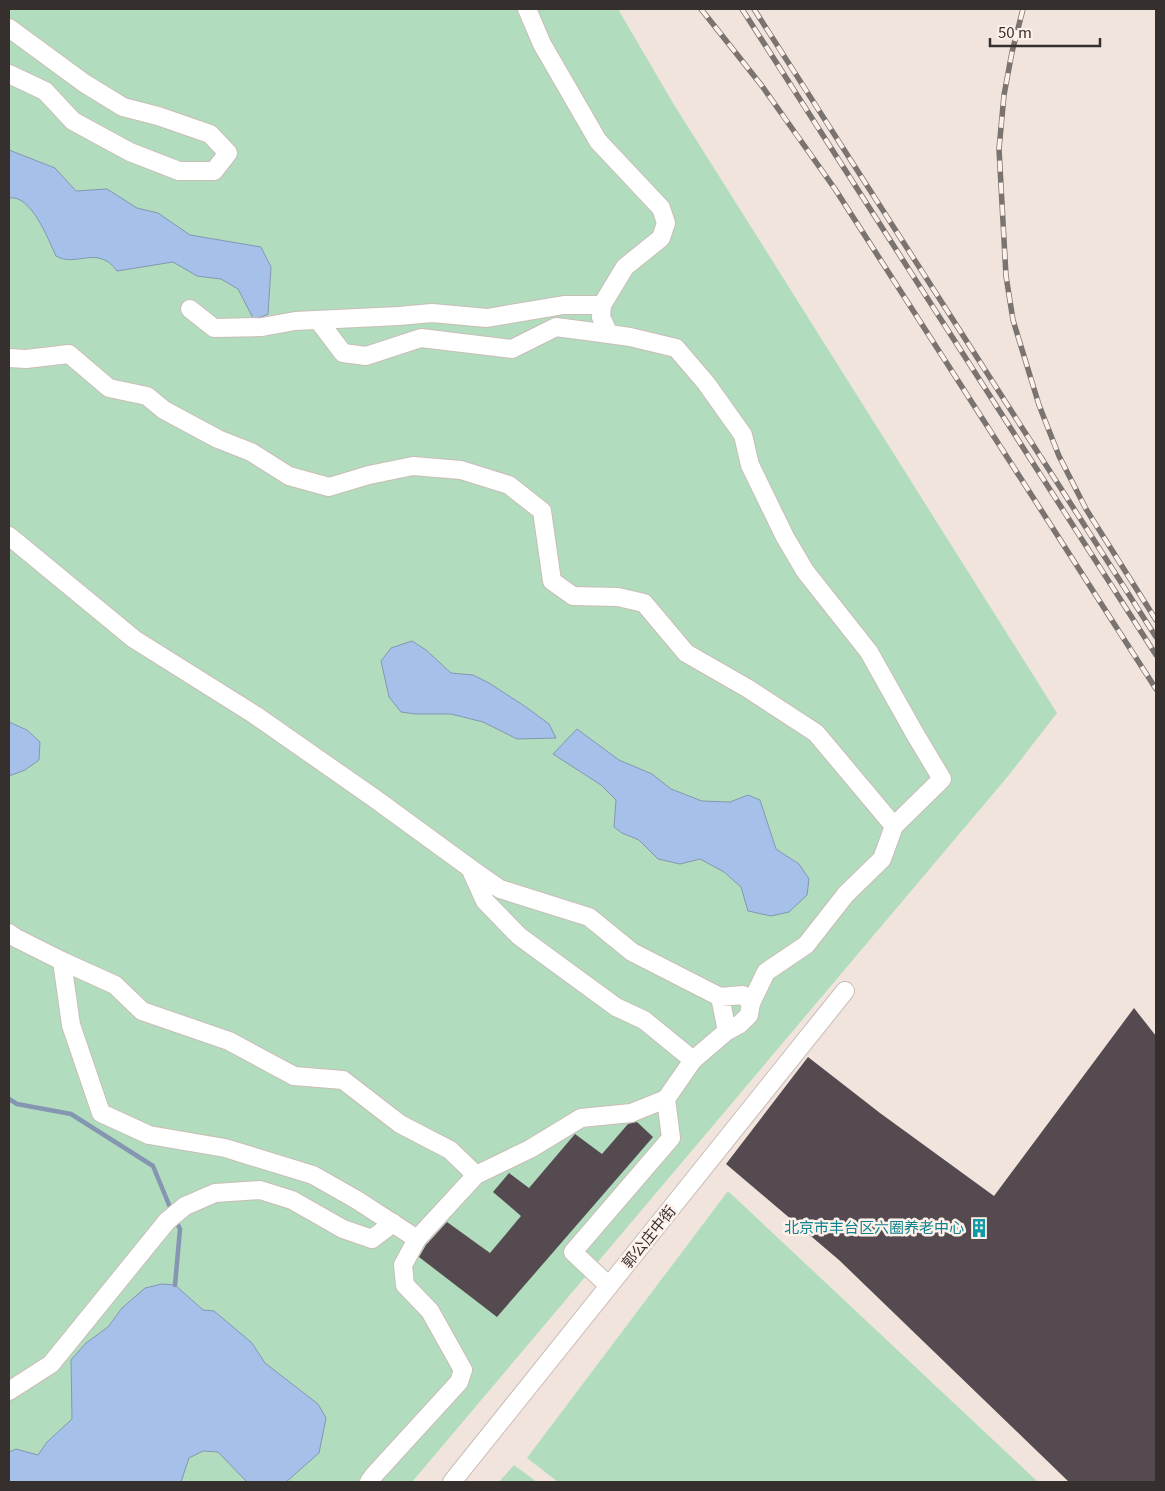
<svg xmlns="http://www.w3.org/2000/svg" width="1165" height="1491" viewBox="0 0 1165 1491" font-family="Georgia,'Noto Sans SC',serif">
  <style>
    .green { fill: #b2dcbe }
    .water { fill: #a6c1e9; stroke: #8496b1 }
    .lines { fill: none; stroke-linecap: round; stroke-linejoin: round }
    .stream { stroke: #8496b1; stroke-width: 4.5 }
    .building { fill: #544a50 }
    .minor-casing { stroke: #c9bdb6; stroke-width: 20 }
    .minor { stroke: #fff; stroke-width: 18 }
    .rail-casing { stroke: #7b7370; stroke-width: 5.5 }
    .rail { stroke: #fef1ea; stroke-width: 4; stroke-dasharray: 11; stroke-linecap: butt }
    .labels { text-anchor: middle; stroke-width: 5; stroke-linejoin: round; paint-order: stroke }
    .culture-label { font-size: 15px; fill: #0d838f; stroke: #fef1ea; text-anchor: end }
    .street-label { font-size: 15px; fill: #35302e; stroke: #fef1ea }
  </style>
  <rect width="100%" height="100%" fill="#f1e4dd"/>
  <g class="green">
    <polygon points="9,9 618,9 673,103 1057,713 1009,775 412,1482 9,1482"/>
    <polygon points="728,1191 1038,1482 558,1482 527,1458"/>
    <polygon points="514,1465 537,1482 499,1482"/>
  </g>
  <g class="water">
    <path d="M9,150L55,168L76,191L107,189L137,208L158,213L190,235L261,247L271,267L268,314L254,320L238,289L221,279L197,276L173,262L117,271C98,244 76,268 56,256C48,239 31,194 9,198Z"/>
    <polygon points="412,641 426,650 451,673 473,675 489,683 526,707 549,724 556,738 517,739 483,722 451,714 416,714 401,712 389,697 381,661 391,648"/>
    <polygon points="9,722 27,730 40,742 39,760 25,770 9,776"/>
    <polygon points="577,729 619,760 652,774 671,789 702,801 730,802 748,795 760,800 776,849 799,864 809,879 807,895 789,912 771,916 748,911 741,887 724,872 700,859 680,864 658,859 639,840 622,833 614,827 616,800 601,785 553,754"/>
    <polygon points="162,1284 175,1285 203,1310 214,1311 252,1343 265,1363 318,1404 326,1418 319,1453 286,1482 247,1482 218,1452 203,1451 189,1458 181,1482 9,1482 9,1452 16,1449 38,1455 47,1442 72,1419 71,1360 86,1343 108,1327 122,1308 145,1288"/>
  </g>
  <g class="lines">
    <g class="stream">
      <polyline points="9,1099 17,1104 71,1114 153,1166 172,1212"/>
      <polyline points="175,1285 180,1229 175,1219"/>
    </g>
  </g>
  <g class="building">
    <polygon points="1134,1008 1156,1036 1156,1482 1069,1482 839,1260 726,1164 808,1057 880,1113 994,1196"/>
    <polygon points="637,1122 653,1137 497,1317 419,1257 426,1245 447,1222 490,1253 521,1216 493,1192 509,1173 529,1188 575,1134 602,1154 628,1124"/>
  </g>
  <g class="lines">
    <g class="minor-casing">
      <g id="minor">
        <polyline points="527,9 542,44 598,141 661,208 666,223 661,238 625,267 602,305 601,317 609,334 630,337 676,348 706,383 743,435 750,465 785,537 805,571 869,652 915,734 942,779 893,827"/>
        <polyline points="9,28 84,83 123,107 158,116 210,134 228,153 214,171 179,171 130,152 73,121 45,91 9,74"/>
        <polyline points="190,309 214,328 262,327 295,321 399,316 432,313 487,318 564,305 602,305"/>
        <polyline points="318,320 343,353 366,356 421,338 512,349 556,327 609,334"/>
        <polyline points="9,358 26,359 69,354 109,388 147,396 164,410 218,439 251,452 289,476 329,487 369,475 413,466 461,470 509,485 542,511 552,581 573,596 618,597 644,603 686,653 747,688 816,733 894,826 882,859 846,894 806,945 766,972 751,1003"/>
        <polyline points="9,536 134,639 255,715 374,798 470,868 485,901 519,936 616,1007 644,1020 693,1060"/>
        <polyline points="470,868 500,889 589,917 632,952 720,997"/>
        <polyline points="9,933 16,938 62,961 71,1025 101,1113 149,1135 225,1148 313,1175 357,1200 417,1239"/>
        <polyline points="62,961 115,985 142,1011 229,1041 294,1076 343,1080 400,1124 450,1150 476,1175"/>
        <polyline points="609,1286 573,1252 671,1138 666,1099 693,1060 727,1031 740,1024 749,1015 751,1003 743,995 720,997 727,1031"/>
        <polyline points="9,1391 51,1364 167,1221 185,1206 215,1193 260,1190 292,1200 343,1229 372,1239 393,1223"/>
        <polyline points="369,1482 374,1475 459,1382 463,1370 430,1311 405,1285 403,1265 417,1239 476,1175 530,1149 581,1118 631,1113 666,1099"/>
        <polyline points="452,1482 845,991"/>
      </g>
    </g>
    <use href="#minor" class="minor"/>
    <g class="rail-casing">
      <g id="rail">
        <polyline points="701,9 762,86 835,189 1156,689"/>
        <polyline points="742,9 1156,655"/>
        <polyline points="754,9 1156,637"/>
        <polyline points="1023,9 1012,52 1004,95 999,149 1006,276 1013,320 1039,405 1059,456 1086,509 1156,620"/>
      </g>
    </g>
    <use href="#rail" class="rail"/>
  </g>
  <defs>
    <g id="building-bare" transform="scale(1.5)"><path d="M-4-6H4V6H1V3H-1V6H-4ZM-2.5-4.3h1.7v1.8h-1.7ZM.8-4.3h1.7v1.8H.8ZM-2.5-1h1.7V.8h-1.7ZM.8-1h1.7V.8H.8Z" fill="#0f9aa8" stroke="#fef1ea" stroke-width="2.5" paint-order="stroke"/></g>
  </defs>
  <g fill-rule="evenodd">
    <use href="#building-bare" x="979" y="1228"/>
  </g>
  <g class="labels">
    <g class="culture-label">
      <text x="964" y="1233">北京市丰台区六圈养老中心</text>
    </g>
    <g class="street-label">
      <text transform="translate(649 1237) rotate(-51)" y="5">郭公庄中街</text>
    </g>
  </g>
  <rect width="1165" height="1491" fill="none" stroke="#35302e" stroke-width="20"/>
  <path d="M990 38v8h110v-8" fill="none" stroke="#35302e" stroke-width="2.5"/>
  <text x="998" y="38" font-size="15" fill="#35302e" stroke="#fef1ea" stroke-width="4" paint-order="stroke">50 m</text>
</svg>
